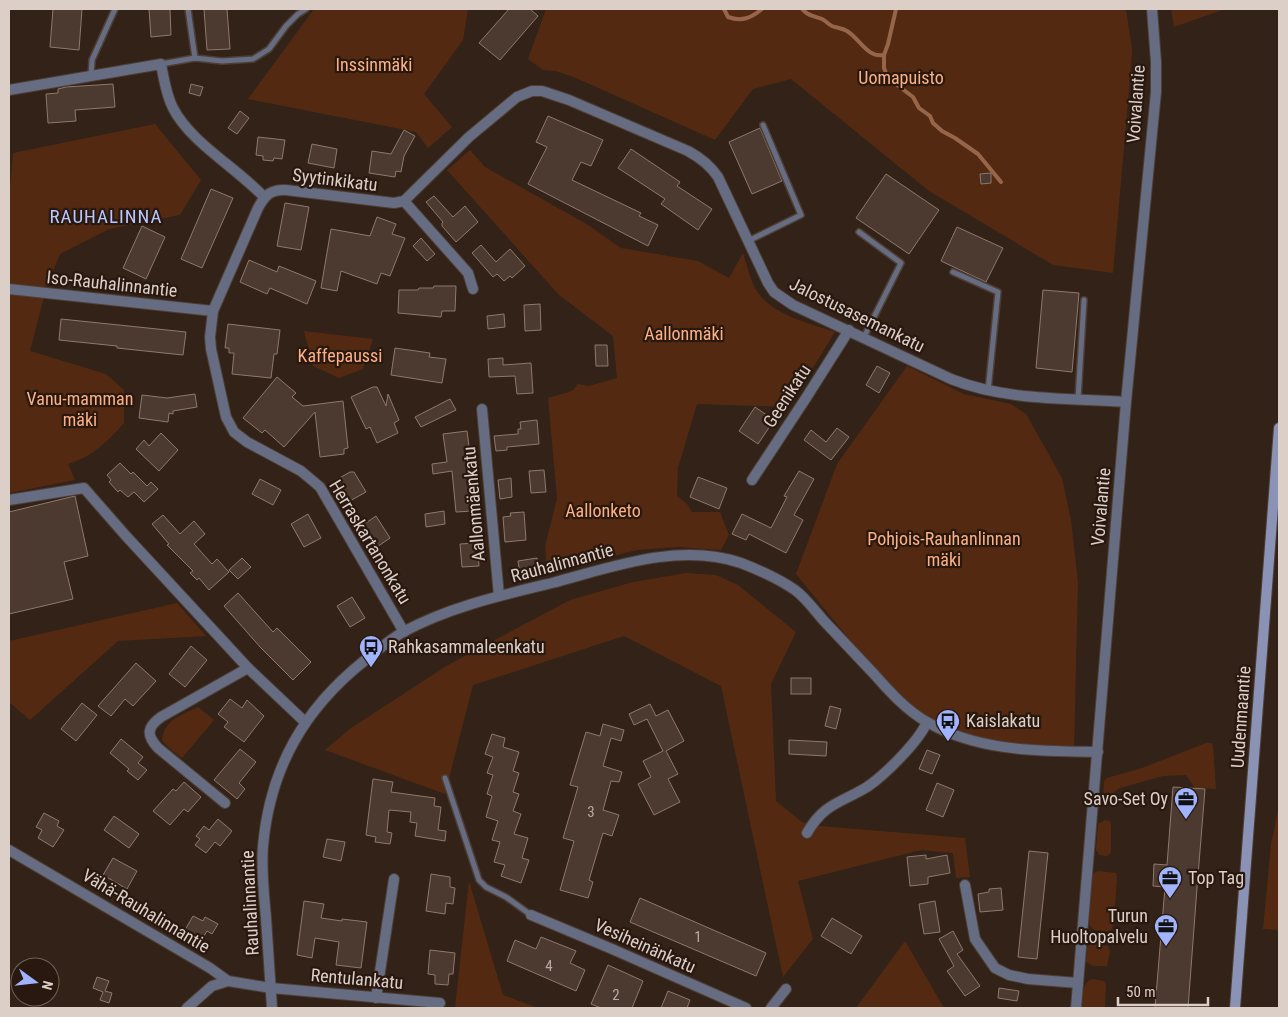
<svg xmlns="http://www.w3.org/2000/svg" width="1288" height="1017" viewBox="0 0 1288 1017" font-family="'Roboto Condensed',sans-serif">
  <style>
    .green { fill: #532a11 }
    .lines { fill: none; stroke-linecap: round; stroke-linejoin: round }
    .stream { stroke: #97664a; stroke-width: 4 }
    .building { fill: #4c392f; stroke: #8e796d }
    .service-casing { stroke: #4e3e34; stroke-width: 8 }
    .minor-casing { stroke: #4e3e34; stroke-width: 12 }
    .tertiary-casing { stroke: #4e3e34; stroke-width: 12 }
    .secondary-casing { stroke: #4e3e34; stroke-width: 12 }
    .service { stroke: #666c81; stroke-width: 5 }
    .minor { stroke: #666c81; stroke-width: 10 }
    .tertiary { stroke: #666c81; stroke-width: 10 }
    .secondary { stroke: #8a93b5; stroke-width: 10 }
    .labels { text-anchor: middle; stroke-width: 4.5; stroke-linejoin: round; paint-order: stroke }
    .number-label { font-size: 15px; fill: #b7aaa2 }
    .park-label { font-size: 18px; fill: #fcb085; stroke: #29180f }
    .street-label { font-size: 18px; fill: #dbcfc8; stroke: #29180f }
    .poi-label { font-size: 18px; fill: #dbcfc8; stroke: #29180f; text-anchor: start }
    .neighbourhood-label { font-size: 19px; letter-spacing: 1px; fill: #b8c7ff; stroke: #29180f }
  </style>
  <rect width="100%" height="100%" fill="#332218"/>
  <g class="green">
    <polygon points="314,9 468,9 463,40 424,94 452,127 428,148 416,132 248,99"/>
    <polygon points="546,9 1126,9 1132,49 1131,67 1113,273 1053,265 929,191 791,79 753,89 715,140 576,78 556,71 543,70 528,59"/>
    <polygon points="1171,9 1225,9 1174,27"/>
    <path d="M155,124L201,180L180,215L109,229L60,254L47,285L30,351L106,374L124,390V423C108,441 92,457 68,464L75,480L9,493V200L13,153Z"/>
    <path d="M470,150L485,167L585,223L621,248L698,261L729,278L743,253C746,263 749,274 753,284C766,314 807,322 835,332L789,407L697,404L678,468L677,496L687,504L692,512H720L729,535L721,550L677,547L637,550L593,561L547,568L545,546L557,499L548,398L572,391L578,384L589,386L617,378L613,336L559,295L447,170Z"/>
    <polygon points="304,331 373,339 363,369 339,378 313,366"/>
    <polygon points="907,366 964,394 1011,404 1026,414 1062,478 1071,520 1078,582 1074,748 1003,747 965,739 902,704 796,574 837,464"/>
    <polygon points="686,573 716,575 738,585 796,632 771,684 776,801 802,822 820,826 965,838 970,877 956,878 953,853 921,850 798,881 813,939 783,977 721,686 624,636 473,685 445,794 325,750 351,728 448,665 570,600 633,582"/>
    <polygon points="177,603 206,636 118,641 30,720 9,702 9,641"/>
    <path d="M198,707L214,720L182,758L169,748L162,740C164,720 181,715 198,707Z"/>
    <polygon points="1206,743 1211,743 1213,745 1216,789 1195,788 1186,775 1163,776 1120,788 1115,791 1112,803 1105,803 1103,801 1104,781 1107,778 1142,768"/>
    <polygon points="1279,806 1279,930 1263,929 1271,844"/>
    <polygon points="1105,820 1110,821 1111,825 1111,853 1107,856 1099,855 1096,850 1098,824"/>
    <path d="M1098,871L1116,873L1117,877L1114,921L1111,931C1103,931 1092,933 1089,923L1092,876L1094,873Z"/>
    <polygon points="469,881 503,995 538,1008 455,1008"/>
    <polygon points="905,941 944,1008 856,1008"/>
    <polygon points="1092,943 1108,946 1110,951 1107,966 1093,966 1086,962 1087,947"/>
    <path d="M1092,979L1104,981L1106,985L1105,1008H1082C1083,998 1081,983 1092,979Z"/>
  </g>
  <g class="lines">
    <g class="stream">
      <path d="M724,9L728,17C742,22 751,18 762,9"/>
      <path d="M802,9C808,16 814,16 822,19C826,21 828,24 832,26C837,28 842,28 847,31C860,39 867,58 884,55L888,44L896,9"/>
      <polyline points="884,55 884,68 888,78 913,97 919,108 930,116 933,123 942,131 955,138 978,154 1001,182"/>
    </g>
  </g>
  <g class="building">
    <polygon points="53,9 82,9 79,50 50,47"/>
    <polygon points="149,9 170,9 171,35 151,37"/>
    <polygon points="204,9 227,9 230,49 207,50"/>
    <polygon points="509,9 530,9 538,16 500,60 479,43"/>
    <polygon points="113,84 115,107 75,110 76,121 48,123 46,94 58,93 58,89 66,87"/>
    <polygon points="191,84 203,87 200,96 189,93"/>
    <polygon points="240,111 249,118 237,134 228,128"/>
    <polygon points="548,116 603,140 591,166 581,162 572,180 641,213 639,216 658,225 648,246 528,184 547,147 536,142"/>
    <polygon points="760,128 782,181 752,194 729,142"/>
    <polygon points="404,130 415,136 404,156 401,172 396,171 395,177 369,173 372,151 391,154"/>
    <polygon points="258,137 285,140 282,159 274,158 273,161 263,160 263,156 256,155"/>
    <polygon points="312,144 337,149 334,168 308,163"/>
    <polygon points="631,149 680,182 677,186 712,209 698,230 661,204 665,199 618,168"/>
    <polygon points="991,173 991,183 981,184 980,174"/>
    <polygon points="886,174 939,210 909,254 856,218"/>
    <polygon points="211,189 233,198 202,268 181,259"/>
    <polygon points="434,196 453,217 465,206 478,222 456,242 442,226 442,223 443,222 426,202"/>
    <polygon points="285,203 309,207 301,250 277,246"/>
    <polygon points="377,217 396,224 392,234 405,238 390,276 381,273 377,284 341,271 337,291 321,288 331,229 370,236"/>
    <polygon points="142,226 165,237 146,279 123,268"/>
    <polygon points="957,227 1003,248 986,282 941,261"/>
    <polygon points="421,238 435,254 427,261 413,246"/>
    <polygon points="481,245 496,262 510,249 525,266 512,278 510,276 504,281 497,274 493,277 472,253"/>
    <polygon points="249,260 277,272 279,266 316,281 307,304 270,288 267,294 240,282"/>
    <polygon points="434,286 456,286 455,311 442,311 441,317 398,313 399,290 418,290 419,288 433,288"/>
    <polygon points="1043,290 1079,293 1072,372 1036,368"/>
    <polygon points="540,304 541,330 525,331 524,305"/>
    <polygon points="504,314 505,327 488,329 487,316"/>
    <polygon points="61,319 186,332 183,355 117,348 117,346 59,340"/>
    <polygon points="228,324 280,330 277,354 274,354 271,378 232,374 234,353 229,353 229,348 225,348"/>
    <polygon points="595,345 607,345 608,366 596,366"/>
    <polygon points="395,348 430,353 429,357 446,359 442,383 391,375"/>
    <polygon points="503,358 503,365 531,363 533,393 517,394 515,376 489,377 488,359"/>
    <polygon points="877,366 890,373 879,393 866,385"/>
    <polygon points="277,377 296,393 292,397 303,406 343,401 348,448 344,449 344,454 320,457 315,412 284,447 265,430 262,433 243,418"/>
    <polygon points="373,387 377,387 386,406 388,394 399,420 394,423 398,433 377,443 370,427 366,429 351,397"/>
    <polygon points="195,394 197,407 173,411 173,414 169,413 168,422 139,418 142,395 167,398"/>
    <polygon points="450,399 456,410 421,427 415,417"/>
    <polygon points="755,407 774,420 758,444 739,431"/>
    <polygon points="537,420 539,444 507,447 507,450 496,451 494,436 518,434 518,429 521,429 520,422"/>
    <polygon points="837,428 849,437 831,460 804,440 811,430 826,442"/>
    <polygon points="467,431 475,494 471,494 473,511 456,512 452,471 433,474 432,464 447,462 443,434"/>
    <polygon points="161,433 178,450 159,471 136,449 144,440 149,446"/>
    <polygon points="120,463 131,474 133,472 147,486 151,482 158,489 144,502 134,492 128,497 120,490 118,492 109,482 111,480 107,475"/>
    <polygon points="544,470 546,492 531,493 529,471"/>
    <polygon points="799,471 814,479 794,515 803,520 786,553 749,534 746,540 732,534 742,514 771,528 787,497 784,496"/>
    <polygon points="350,472 354,472 366,492 348,502 336,480"/>
    <polygon points="698,477 727,488 719,509 690,497"/>
    <polygon points="511,478 512,497 500,499 498,480"/>
    <polygon points="260,479 281,490 273,505 252,494"/>
    <polygon points="75,496 88,556 64,562 73,599 9,614 9,512"/>
    <polygon points="444,511 445,524 426,527 425,514"/>
    <polygon points="524,512 526,540 505,542 503,517 511,516 510,513"/>
    <polygon points="308,514 321,538 304,547 291,524"/>
    <polygon points="163,515 180,534 194,521 205,534 194,544 212,564 217,559 229,572 209,590 199,578 197,580 190,573 193,571 167,545 169,544 152,524"/>
    <polygon points="376,516 390,538 377,547 363,525"/>
    <polygon points="477,543 479,566 462,567 460,544"/>
    <polygon points="242,558 251,567 238,579 229,570"/>
    <polygon points="537,558 539,572 520,575 518,561"/>
    <polygon points="238,593 273,632 277,628 311,662 293,680 261,648 224,606"/>
    <polygon points="352,597 365,618 350,627 337,606"/>
    <polygon points="191,646 207,660 185,687 169,674"/>
    <polygon points="136,663 156,681 133,706 125,699 111,716 98,706"/>
    <rect x="791" y="678" width="20" height="16"/>
    <polygon points="230,699 242,708 247,700 264,716 244,742 224,727 228,722 218,714"/>
    <polygon points="82,703 97,715 76,741 61,729"/>
    <polygon points="650,704 656,716 668,710 684,741 666,751 678,774 668,779 680,802 654,815 638,784 651,777 643,761 663,751 647,719 634,725 629,714"/>
    <polygon points="830,706 841,709 836,729 825,726"/>
    <polygon points="603,724 624,730 621,741 611,738 603,766 622,772 619,782 611,781 603,810 619,815 612,836 603,833 589,880 593,882 588,898 560,890 574,841 563,838 578,787 570,785 586,732 600,736"/>
    <polygon points="492,734 505,738 503,747 519,752 513,771 519,773 513,792 519,794 513,811 521,814 514,834 528,838 522,858 529,860 521,883 501,876 505,865 494,862 500,842 492,840 498,821 486,817 492,796 487,794 493,775 487,773 493,757 485,754"/>
    <polygon points="121,739 143,757 138,763 147,770 138,780 127,771 129,769 110,753"/>
    <polygon points="789,740 827,742 826,756 789,754"/>
    <polygon points="240,749 256,762 239,783 245,789 237,799 214,780"/>
    <polygon points="927,750 940,755 932,774 919,769"/>
    <polygon points="373,779 393,782 391,792 435,798 434,806 441,807 438,830 446,831 445,841 415,836 417,823 410,822 411,812 389,810 387,832 392,833 390,844 375,842 376,837 366,835"/>
    <polygon points="184,782 201,797 188,812 184,809 170,825 153,811 173,789 176,791"/>
    <polygon points="937,783 954,790 943,817 926,810"/>
    <polygon points="1173,787 1205,789 1197,888 1188,1008 1155,1008 1165,887 1153,886 1154,864 1167,865"/>
    <polygon points="44,813 59,821 57,826 64,830 53,847 38,838 42,830 36,827"/>
    <polygon points="114,816 139,834 129,848 104,830"/>
    <polygon points="218,819 232,831 220,846 215,842 206,853 195,845 200,839 196,836 204,826 209,830"/>
    <polygon points="327,839 345,842 341,861 323,857"/>
    <polygon points="1029,851 1048,853 1037,959 1018,957"/>
    <polygon points="926,855 926,859 947,855 950,873 928,877 928,884 910,886 907,857"/>
    <polygon points="113,858 137,871 127,889 103,875"/>
    <polygon points="431,874 450,877 450,887 455,888 453,904 446,903 445,914 426,911"/>
    <polygon points="1001,888 1003,910 980,912 978,894 989,892 989,889"/>
    <polygon points="640,898 766,953 756,976 630,922"/>
    <polygon points="304,901 324,904 321,918 342,921 342,919 367,922 361,968 336,965 339,942 315,938 312,958 297,955"/>
    <polygon points="935,901 940,932 924,934 919,904"/>
    <polygon points="193,916 203,921 205,917 218,924 212,934 207,931 202,939 185,930"/>
    <polygon points="832,918 862,936 851,954 821,936"/>
    <polygon points="953,931 963,950 957,954 980,986 965,996 947,971 954,966 939,939"/>
    <polygon points="541,937 576,951 570,963 585,970 576,991 507,961 515,940 536,949"/>
    <polygon points="430,950 455,953 453,974 449,974 448,985 435,984 435,975 428,974"/>
    <polygon points="608,965 643,981 632,1008 601,1008 591,1004"/>
    <polygon points="97,977 109,981 105,991 112,993 109,1003 100,1000 103,992 93,988"/>
    <polygon points="999,988 1019,991 1017,1001 998,998"/>
    <polygon points="668,991 690,1000 687,1008 661,1008"/>
  </g>
  <g class="lines">
    <g class="service-casing">
      <g id="service">
        <polyline points="188,9 195,58"/>
        <polyline points="161,64 195,58 222,61 253,59 269,49 286,26 298,14 306,9"/>
        <polyline points="91,76 92,60 115,9"/>
        <polyline points="859,232 901,263 864,337"/>
        <polyline points="748,241 801,215 763,125"/>
        <polyline points="953,272 998,292 988,391"/>
        <polyline points="1078,399 1084,300"/>
        <polyline points="445,778 479,880 486,887 506,897 531,915"/>
      </g>
    </g>
    <g class="minor-casing">
      <g id="minor">
        <path d="M9,90L161,64C164,79 166,95 173,108C190,142 237,168 264,197"/>
        <polyline points="404,201 468,273 473,289"/>
        <polyline points="9,289 213,311"/>
        <polyline points="482,409 499,596"/>
        <polyline points="752,480 806,398 849,330"/>
        <polyline points="9,500 84,488 126,536 248,668 305,722"/>
        <path d="M404,632L320,487L301,471L247,442L234,432L226,417L211,349L210,337L213,311L258,208C265,195 271,189 286,190L394,203L404,201L469,137L517,97L532,91H542L569,100L688,151C701,158 710,165 718,177L768,283L774,292L793,305L951,379C1006,401 1068,398 1126,402"/>
        <path d="M225,803L158,748C146,735 147,727 161,717L248,668"/>
        <path d="M807,833C824,803 841,803 867,787C885,775 919,741 927,722"/>
        <polyline points="9,850 210,968 228,981 271,988 440,1003"/>
        <polyline points="965,885 975,939 995,968 1009,975 1028,979 1078,983"/>
        <polyline points="531,915 612,949 746,1008"/>
        <polyline points="376,998 394,879"/>
        <polyline points="187,1008 212,986 228,981"/>
        <polyline points="771,1008 786,989"/>
      </g>
    </g>
    <g class="tertiary-casing">
      <g id="tertiary">
        <path d="M272,1008C270,978 268,948 266,918C264,894 261,870 263,846C270,768 304,709 364,661C377,651 389,640 403,632C449,607 502,595 552,583C612,567 679,542 741,563C759,570 779,579 795,590C806,598 815,611 824,621C841,639 857,656 874,674C890,692 906,710 927,722C979,752 1040,751 1098,752"/>
        <polyline points="1076,1008 1126,402 1156,92 1156,62 1152,9"/>
      </g>
    </g>
    <g class="secondary-casing">
      <polyline id="secondary" points="1235,1008 1279,428"/>
    </g>
    <use href="#service" class="service"/>
    <use href="#minor" class="minor"/>
    <use href="#tertiary" class="tertiary"/>
    <use href="#secondary" class="secondary"/>
  </g>
  <defs>
    <g id="bus-pin" transform="scale(1.25)"><path d="M0 17L-7.5 6A9.5 9.5 0 1 1 7.5 6Z" fill="#a1b3fd" stroke="#29180f"/><path d="M-5-6H5V4H4V6H2V4H-2V6H-4V4H-5ZM-3.5-4V0h7V-4ZM-3.5 1.2v1.5H-2V1.2ZM2 1.2v1.5H3.5V1.2Z" fill="#111"/></g>
    <g id="office-pin" transform="scale(1.25)"><path d="M0 17L-7.5 6A9.5 9.5 0 1 1 7.5 6Z" fill="#a1b3fd" stroke="#29180f"/><path d="M-6-3h4V-5.5h4V-3h4V5H-6ZM-1-4.5V-3h2v-1.5ZM-6 0V1H6V0Z" fill="#111"/></g>
  </defs>
  <g fill-rule="evenodd">
    <use href="#bus-pin" x="371" y="647"/>
    <use href="#bus-pin" x="948" y="721"/>
    <use href="#office-pin" x="1186" y="799"/>
    <use href="#office-pin" x="1170" y="878"/>
    <use href="#office-pin" x="1166" y="926"/>
  </g>
  <g class="labels">
    <g class="number-label">
      <text x="591" y="817">3</text>
      <text x="698" y="942">1</text>
      <text x="549" y="971">4</text>
      <text x="616" y="1000">2</text>
    </g>
    <g class="park-label">
      <text x="374" y="71">Inssinmäki</text>
      <text x="901" y="84">Uomapuisto</text>
      <text x="684" y="340">Aallonmäki</text>
      <text x="340" y="362">Kaffepaussi</text>
      <text x="80" y="405">Vanu-mamman<tspan x="80" dy="21">mäki</tspan></text>
      <text x="603" y="517">Aallonketo</text>
      <text x="944" y="545">Pohjois-Rauhanlinnan<tspan x="944" dy="21">mäki</tspan></text>
    </g>
    <g class="street-label">
      <text transform="translate(1136 104) rotate(-86)" y="6">Voivalantie</text>
      <text transform="translate(335 180) rotate(7)" y="6">Syytinkikatu</text>
      <text transform="translate(112 284) rotate(6)" y="6">Iso-Rauhalinnantie</text>
      <text transform="translate(857 315) rotate(26)" y="6">Jalostusasemankatu</text>
      <text transform="translate(787 396) rotate(-57)" y="6">Geenikatu</text>
      <text transform="translate(474 504) rotate(-95)" y="6">Aallonmäenkatu</text>
      <text transform="translate(1101 507) rotate(-85)" y="6">Voivalantie</text>
      <text transform="translate(370 542) rotate(59)" y="6">Herraskartanonkatu</text>
      <text transform="translate(562 563) rotate(-15)" y="6">Rauhalinnantie</text>
      <text transform="translate(1241 717) rotate(-86)" y="6">Uudenmaantie</text>
      <text transform="translate(250 903) rotate(-93)" y="6">Rauhalinnantie</text>
      <text transform="translate(146 911) rotate(31)" y="6">Vähä-Rauhalinnantie</text>
      <text transform="translate(645 946) rotate(24)" y="6">Vesiheinänkatu</text>
      <text transform="translate(357 979) rotate(5)" y="6">Rentulankatu</text>
    </g>
    <g class="poi-label">
      <text x="388" y="653">Rahkasammaleenkatu</text>
      <text x="966" y="727">Kaislakatu</text>
      <text x="1168" y="805" text-anchor="end">Savo-Set Oy</text>
      <text x="1188" y="884">Top Tag</text>
      <text x="1148" y="922" text-anchor="end">Turun<tspan x="1148" dy="21">Huoltopalvelu</tspan></text>
    </g>
    <g class="neighbourhood-label">
      <text x="106" y="223">RAUHALINNA</text>
    </g>
  </g>
  <rect width="1288" height="1017" fill="none" stroke="#dbcfc8" stroke-width="20"/>
  <g transform="translate(35 982) rotate(105)"><circle r="24" fill="#29180f" stroke="#706159"/>
  <path d="M0-4L9 19L0 12L-9 19Z" fill="#a1b3fd"/>
  <text y="-8" font-size="14" font-weight="bold" text-anchor="middle" fill="#dbcfc8">N</text>
  </g>
  <path d="M1118 997v8h90v-8" fill="none" stroke="#dbcfc8" stroke-width="2.5"/>
  <text x="1126" y="997" font-size="15" fill="#dbcfc8" stroke="#29180f" stroke-width="4" paint-order="stroke">50 m</text>
</svg>
